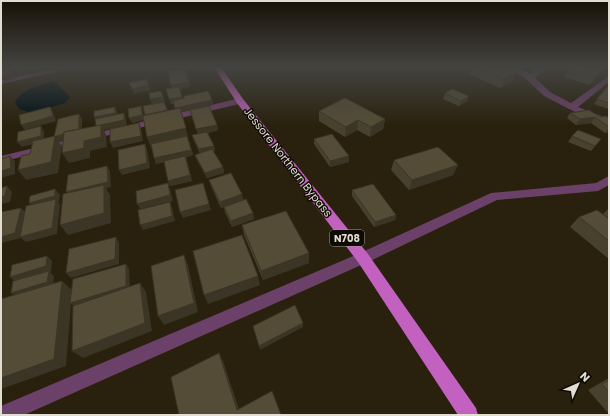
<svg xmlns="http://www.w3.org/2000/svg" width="610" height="416" viewBox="0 0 610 416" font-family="Poppins,sans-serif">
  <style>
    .water { fill: #021015 }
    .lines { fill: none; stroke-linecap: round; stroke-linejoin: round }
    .minor { fill: #6c4169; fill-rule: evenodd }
    .trunk { fill: #c261bf; fill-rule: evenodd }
    .wall { fill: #48412e }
    .shaded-wall { fill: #3b3526 }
    .building { fill: #544c36; stroke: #3b3526 }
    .labels { text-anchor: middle; stroke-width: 3; stroke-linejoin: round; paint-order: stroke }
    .shield { fill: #0e0b04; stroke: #a29e94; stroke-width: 1 }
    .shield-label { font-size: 10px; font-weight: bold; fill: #e2ddd1 }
    .street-label { font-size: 11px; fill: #e2ddd1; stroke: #0e0b04 }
  </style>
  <rect width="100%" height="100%" fill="#29210d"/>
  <path class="water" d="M54,81L70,97L65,103L32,113L19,109L15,102C25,87 38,87 54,81Z"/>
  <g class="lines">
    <g class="minor">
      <polygon points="62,67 78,67 1,84 1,80"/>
      <polygon points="509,67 518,67 530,74 539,67 547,67 535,78 550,92 571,103 609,76 609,82 578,107 609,119 609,125 577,113 544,96 527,80"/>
      <polygon points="240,98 244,101 243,103 72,144 1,162 1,156"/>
      <polygon points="609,176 609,185 598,191 497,200 368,262 24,415 1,415 1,406 358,254 491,193 596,183"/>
    </g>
    <polygon class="trunk" points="214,67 221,67 243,99 368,254 476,408 478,415 458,415 358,262 237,103"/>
  </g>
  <g class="wall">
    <polygon points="470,67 505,67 513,81 500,88 469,74 472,68"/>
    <polygon points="570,67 606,67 590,85 564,77"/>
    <polygon points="609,84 609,109 594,104 606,89 605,89"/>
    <polygon points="190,87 179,89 182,99 213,105 209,106 217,125 218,130 208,133 214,146 215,151 213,152 223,167 224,173 207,178 197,160 195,155 200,153 194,141 192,135 198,134 190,110 181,112 193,155 186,157 192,181 170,186 164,162 156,164 152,147 151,147 147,137 145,115 163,96 167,111 176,109 174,104 171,104 166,89"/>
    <polygon points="445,93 467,101 459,106 443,99"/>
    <polygon points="319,111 385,119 383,129 370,137 357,130 345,137 319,121"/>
    <polygon points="570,113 609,118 609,132 605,133 591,123 576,125 567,118"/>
    <polygon points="572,136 601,139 591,151 568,142"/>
    <polygon points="314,139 349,162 330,167 314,144"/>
    <polygon points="394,160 458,165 453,175 409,190 391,170"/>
    <polygon points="209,180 242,194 243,200 221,208 211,186"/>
    <polygon points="352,190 396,215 395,220 374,227 352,196"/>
    <polygon points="224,207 253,213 254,219 232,227 225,212"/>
    <polygon points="609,208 609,218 604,215 609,219 609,259 570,227 579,217 603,214"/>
    <polygon points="242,225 309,263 263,280 244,235"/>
    <polygon points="609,378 609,414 588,390"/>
  </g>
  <g class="shaded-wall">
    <polygon points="5,67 16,67 17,70 8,72"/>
    <polygon points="22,67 28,67 27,68 29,70 29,74 19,76 16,71"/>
    <polygon points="38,67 39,71 33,72 30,68"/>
    <polygon points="47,67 67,67 67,68 49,71"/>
    <polygon points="604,67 606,67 590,85 596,76"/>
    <polygon points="517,72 513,81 500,88 504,79"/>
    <polygon points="13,73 16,78 6,81 2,76"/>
    <polygon points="189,82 190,87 173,90 171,85"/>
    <polygon points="149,85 151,90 134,94 132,89"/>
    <polygon points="161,91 168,115 147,120 145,115 152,104 150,99"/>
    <polygon points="469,96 467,101 459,106 461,101"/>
    <polygon points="182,97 183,102 171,104 169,99"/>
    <polygon points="1,100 2,108 1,108"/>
    <polygon points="212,100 213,105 181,112 193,155 186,157 192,181 170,186 168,181 185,157 156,164 154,158 188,139 151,147 147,137 177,113 175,108"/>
    <polygon points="141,106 143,111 144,120 132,123 129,118"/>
    <polygon points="50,107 53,112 56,121 25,130 21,125"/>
    <polygon points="115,107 117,112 118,119 97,123 94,117"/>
    <polygon points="124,113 126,119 127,126 104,130 106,135 107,147 90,151 90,158 69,163 62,153 84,141 96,126"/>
    <polygon points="79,114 82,119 82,136 59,142 62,146 58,173 26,180 18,170"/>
    <polygon points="595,117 591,123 576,125 580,119"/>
    <polygon points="385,119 383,129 370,137 371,127"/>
    <polygon points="358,120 357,130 345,137 346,127"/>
    <polygon points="139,123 141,128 143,141 113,148 110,142"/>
    <polygon points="217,125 218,130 198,135 196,129"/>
    <polygon points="41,126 44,132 44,141 22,147 17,142"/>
    <polygon points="609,128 609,132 605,133"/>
    <polygon points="145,144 147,149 150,168 122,175 119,170"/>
    <polygon points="214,146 215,151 200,155 199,149"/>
    <polygon points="10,156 15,161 15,174 1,178 1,171"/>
    <polygon points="349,156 349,162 330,167 330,161"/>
    <polygon points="458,165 453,175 409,190 412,180"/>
    <polygon points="107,166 110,171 111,187 106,188 110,195 111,223 68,235 60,225 70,197 66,192"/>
    <polygon points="223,167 224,173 207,178 205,173"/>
    <polygon points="168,183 170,189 173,201 140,209 137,204"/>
    <polygon points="203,183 211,210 183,218 180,212"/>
    <polygon points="7,186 12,192 10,202 1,204 1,197"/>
    <polygon points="55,189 60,195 59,202 58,202 60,204 57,234 26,242 21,238 1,243 1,237 21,208 26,213 34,208 29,203"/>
    <polygon points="242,194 243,200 221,208 220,202"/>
    <polygon points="170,202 172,207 175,221 143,230 140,225"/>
    <polygon points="253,213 254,219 232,227 231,221"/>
    <polygon points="396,215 395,220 374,227 375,222"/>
    <polygon points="116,237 119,243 119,264 71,278 66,273"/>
    <polygon points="309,253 309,263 263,280 261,271"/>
    <polygon points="184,255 188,265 198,312 164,325 158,316"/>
    <polygon points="47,256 52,261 51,271 50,272 54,276 53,287 18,298 11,293 16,282 10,277"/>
    <polygon points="126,264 129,269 130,291 76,308 71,304 66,366 1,389 1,378 62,281 72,290"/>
    <polygon points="258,276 260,285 208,304 204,295"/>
    <polygon points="140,283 146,292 152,331 83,358 72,351"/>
    <polygon points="303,323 303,327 260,350 259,346"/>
    <polygon points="219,353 223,361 241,415 237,410"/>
  </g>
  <g class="building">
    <polygon points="16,67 26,67 26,69 16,71"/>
    <polygon points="478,67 505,67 517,72 504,79"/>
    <polygon points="570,67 604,67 596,76"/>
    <polygon points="10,68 13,73 2,76 1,74 1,71"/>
    <polygon points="185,69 189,82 171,85 168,72"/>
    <polygon points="146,79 149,85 132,89 129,83"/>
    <polygon points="608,86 609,87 609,103 597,99"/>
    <polygon points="179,87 182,97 169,99 166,89"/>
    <polygon points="452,89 469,96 461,101 445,93"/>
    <polygon points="161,91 163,97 150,99 149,93"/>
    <polygon points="208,91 212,100 175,108 173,101 184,98 184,96"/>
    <polygon points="345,98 385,119 371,127 358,120 346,127 319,111"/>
    <polygon points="164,102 167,110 145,115 143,106"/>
    <polygon points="141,106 142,115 129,118 128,109"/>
    <polygon points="209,106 217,125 196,129 190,110"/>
    <polygon points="50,107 53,116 21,125 19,115"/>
    <polygon points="115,107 115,113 94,117 94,111"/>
    <polygon points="180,108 186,128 147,137 143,116"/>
    <polygon points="589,110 600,117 606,116 609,118 609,127 595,117 580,119 570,113"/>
    <polygon points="124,113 124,120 96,126 95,119"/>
    <polygon points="79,114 79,129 64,132 64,134 54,137 58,119"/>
    <polygon points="139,123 141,136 110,142 110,129"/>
    <polygon points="101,125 101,137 84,141 84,148 62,153 64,132"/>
    <polygon points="41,126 41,136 17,142 18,132"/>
    <polygon points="578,130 601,139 595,146 572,136"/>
    <polygon points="207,132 214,146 199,149 192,135"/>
    <polygon points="332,134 349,156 330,161 314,139"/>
    <polygon points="55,136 51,162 18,170 21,156 30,154 33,141"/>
    <polygon points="187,136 191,150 154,158 151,144"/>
    <polygon points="145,144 147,163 119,170 118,150"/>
    <polygon points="438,147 458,165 412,180 394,160"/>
    <polygon points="212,149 223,167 205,173 195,155"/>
    <polygon points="10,156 11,168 1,171 1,159"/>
    <polygon points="185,156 190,175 168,181 164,161"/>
    <polygon points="107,166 108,182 66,192 68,175"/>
    <polygon points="231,173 242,194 220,202 209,180"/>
    <polygon points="168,183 170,195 137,204 136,191"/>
    <polygon points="203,183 209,204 180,212 175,190"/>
    <polygon points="373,184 396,215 375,222 352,190"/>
    <polygon points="104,185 104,213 60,225 63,194"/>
    <polygon points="7,186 5,196 1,197 1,188"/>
    <polygon points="55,189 55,196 29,203 30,196"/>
    <polygon points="56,199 52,228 20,237 26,206"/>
    <polygon points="246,199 253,213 231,221 224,207"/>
    <polygon points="170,202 172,216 140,225 138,210"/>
    <polygon points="21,208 15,233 1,237 1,212"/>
    <polygon points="597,210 609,219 609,241 579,217"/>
    <polygon points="286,211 309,253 261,271 242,225"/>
    <polygon points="242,235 258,276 204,295 193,251"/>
    <polygon points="116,237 115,259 66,273 69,249"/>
    <polygon points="184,255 194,303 158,316 151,266"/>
    <polygon points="47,256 46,266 10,277 12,265"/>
    <polygon points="126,264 126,286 70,303 73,279"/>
    <polygon points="49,271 47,282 11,293 13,281"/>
    <polygon points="62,281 54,359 1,378 1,299"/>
    <polygon points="140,283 145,323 72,351 73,306"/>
    <polygon points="295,305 303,323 259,346 253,326"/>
    <polygon points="219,353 237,410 272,391 281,415 179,415 171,377"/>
    <polygon points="609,380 609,392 602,384"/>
  </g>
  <linearGradient id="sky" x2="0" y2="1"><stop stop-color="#171207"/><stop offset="0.53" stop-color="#434340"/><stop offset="1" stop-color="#434340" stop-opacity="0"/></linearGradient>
  <rect width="610" height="126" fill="url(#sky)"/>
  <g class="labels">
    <rect class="shield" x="330" y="230" width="34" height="16" rx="3"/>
    <g class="shield-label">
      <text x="347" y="242">N708</text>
    </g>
    <g class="street-label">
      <text transform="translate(288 162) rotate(52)" y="4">Jessore Northern Bypass</text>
    </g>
  </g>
  <rect width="610" height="416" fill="none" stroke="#e2ddd1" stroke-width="4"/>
  <g transform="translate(578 384) rotate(45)" stroke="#0e0b04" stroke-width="3" paint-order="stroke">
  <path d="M0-3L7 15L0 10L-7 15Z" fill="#e2ddd1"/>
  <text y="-6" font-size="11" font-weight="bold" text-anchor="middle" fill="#e2ddd1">N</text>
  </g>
</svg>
